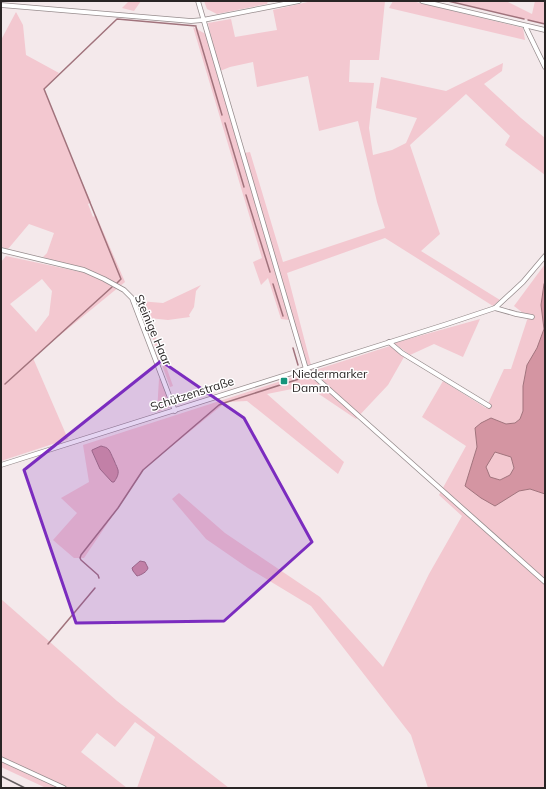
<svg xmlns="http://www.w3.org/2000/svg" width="546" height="789" viewBox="0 0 546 789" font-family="Mulish,sans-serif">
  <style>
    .green { fill: #f3c8d0; fill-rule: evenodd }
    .water { fill: #d495a2; stroke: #a1737c; fill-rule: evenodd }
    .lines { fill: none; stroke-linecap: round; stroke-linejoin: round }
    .stream { stroke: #a1737c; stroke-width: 1.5 }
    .street-casing { stroke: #978d8e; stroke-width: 5.5 }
    .street { stroke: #fff; stroke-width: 4 }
    .rail { stroke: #666061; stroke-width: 1.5 }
    .marked { fill: #7b2cbf; fill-opacity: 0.2; stroke: #7b2cbf; stroke-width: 3; stroke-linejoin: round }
    .poi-dot { fill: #17947c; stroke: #fff; stroke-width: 1.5 }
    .labels { text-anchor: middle; stroke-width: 3; stroke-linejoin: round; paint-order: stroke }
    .street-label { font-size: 12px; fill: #292525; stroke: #fff }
    .poi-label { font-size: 12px; fill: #292525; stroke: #fff; text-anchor: start }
  </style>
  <rect width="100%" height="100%" fill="#f4e9eb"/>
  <g class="green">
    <polygon points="129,1 141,1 134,11 122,8"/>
    <polygon points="204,1 268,1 267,4 217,14 207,9"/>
    <path d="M312,1H385L379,60H350L349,82L374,83L369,128L373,155L392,150L406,143L417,118L376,108L381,77L446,91L503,63L502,71L484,84L521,118L545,138V175L505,145L510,136L466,94L410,145L440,234L421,251L500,300L493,306L385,238L287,273L311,365L302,364L289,320L281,319L268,278L261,285L253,262L262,258L193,27L211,37L208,23L231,19L235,37L277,30L273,10ZM253,62L257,87L308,76L319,131L358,121L377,202L385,228L283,262L250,152L244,153L220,71L230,67Z"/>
    <polygon points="393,1 412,1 523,28 525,40 389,8"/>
    <polygon points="450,1 506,1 532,14 535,1 545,1 545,24"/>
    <path d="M16,12L23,25L26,55L59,73L44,89L74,164L91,202L88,204L93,217L96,215L125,282L48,345L33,358L68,439L1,461V262L6,256L81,272L43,257L47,253L54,233L29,224L8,249L1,247V40ZM42,279L52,291L49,315L36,332L10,304Z"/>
    <polygon points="545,264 545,282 544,284 541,305 544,329 537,348 527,365 523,386 523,411 520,419 515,423 506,424 491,418 475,428 477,447 465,486 495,506 519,491 530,489 545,494 545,788 428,788 411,735 311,606 248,568 206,539 172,499 179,493 225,533 320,597 383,667 429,574 462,516 439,495 466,446 422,417 443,381 486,408 504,369 511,369 528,317 514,306"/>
    <polygon points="201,285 196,291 194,307 189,315 190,317 168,320 149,318 173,386 170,387 139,301 163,303"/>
    <polygon points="480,319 463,357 434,344 410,355 394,343"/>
    <path d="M390,346L404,357L388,385L356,419L307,386L267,394L344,462L338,474L247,401L226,402L145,468L84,558H74L53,540L77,513L61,498L89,482L83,445ZM101,446L112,456L113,460L117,465L97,463L93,454L92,450Z"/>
    <polygon points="161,378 171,407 157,412 159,379"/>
    <polygon points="495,451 511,457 514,468 510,475 500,480 490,477 486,467"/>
    <polygon points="1,599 117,701 229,788 137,788 155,737 135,722 115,747 97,733 81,752 127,788 46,788 1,767"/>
  </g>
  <g class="water">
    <path d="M545,282V494L530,489L519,491L495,506L481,498L465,486L477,447L475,428L481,423L491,418L506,424L515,423L520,419L523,411V386L527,365L537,348L544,329L541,305L544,284ZM495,452L511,457L514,468L510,475L500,480L490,477L486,467Z"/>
    <path d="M101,446C104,447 107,447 109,450C110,451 118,469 118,470C119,475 116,479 114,482H112L100,469L92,451V450Z"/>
    <path d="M140,561L145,562L148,568C147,572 141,575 137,576L133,571L132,568Z"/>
  </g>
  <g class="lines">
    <g class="stream">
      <polyline points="448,1 524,19"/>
      <polyline points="528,20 545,24"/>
      <polyline points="196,27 222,115"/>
      <polyline points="225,123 244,187"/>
      <polyline points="246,195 270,272"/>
      <polyline points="117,283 121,279 44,89 117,19 196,26"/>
      <polyline points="273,284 283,316"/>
      <polyline points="293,348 298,365"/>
      <polyline points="5,384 112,287"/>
      <polyline points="99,578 98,575 81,560 80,558 81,555 118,508 143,470 219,405 224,403 299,379"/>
      <polyline points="48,644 95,588"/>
    </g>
    <g class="street-casing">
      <g id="street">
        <polyline points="198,1 306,369 545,582"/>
        <polyline points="422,1 545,30"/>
        <polyline points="1,5 191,21 203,20 299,1"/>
        <polyline points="526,26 526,28 545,67"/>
        <polyline points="1,250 84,270 104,279 124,290 132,298 175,411"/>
        <polyline points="495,308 516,314 532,317"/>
        <polyline points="389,342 402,353 489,406"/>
        <polyline points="1,465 447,324 495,308 523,282 545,256"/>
        <polyline points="1,759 64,788"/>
      </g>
    </g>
    <use href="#street" class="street"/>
    <polyline class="rail" points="1,776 25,788"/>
  </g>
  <path class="marked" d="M161,361L244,418L312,542L224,621L76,623L24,470Z"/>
  <rect class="poi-dot" x="280" y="377" width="8" height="8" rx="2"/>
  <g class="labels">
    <g class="street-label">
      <text transform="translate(153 330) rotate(67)" y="4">Steinige Haar</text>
      <text transform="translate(192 394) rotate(-18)" y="4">Schützenstraße</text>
    </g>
    <g class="poi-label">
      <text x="292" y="378">Niedermarker<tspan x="292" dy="14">Damm</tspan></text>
    </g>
  </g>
  <rect width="546" height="789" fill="none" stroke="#292525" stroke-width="4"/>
</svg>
